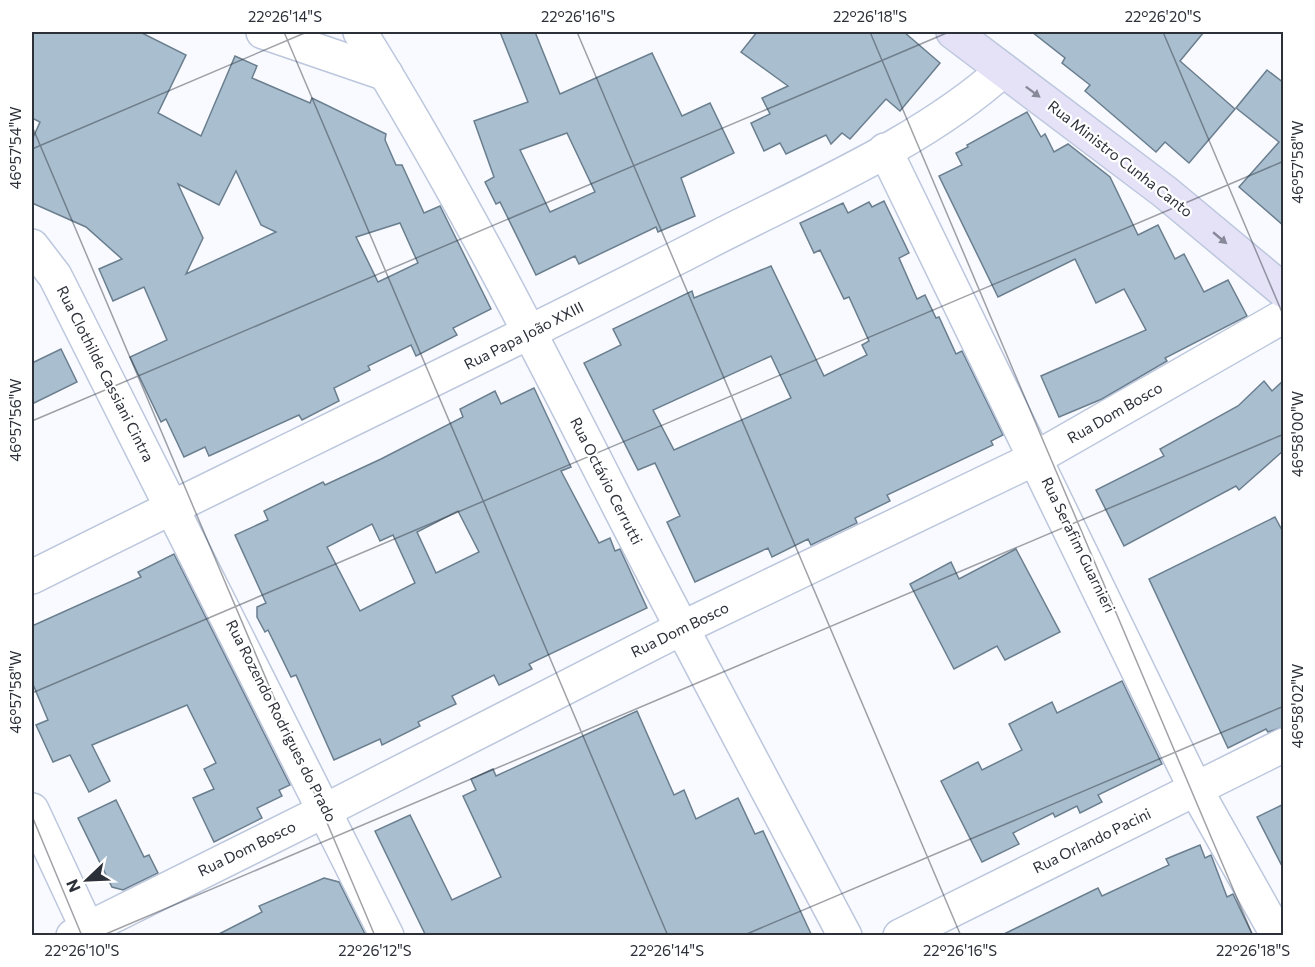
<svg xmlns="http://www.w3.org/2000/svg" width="1315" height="967" viewBox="0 0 1315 967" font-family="Commissioner,sans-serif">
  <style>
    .building { fill: #a9bfd0; stroke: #6a7e8e; stroke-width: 1.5; fill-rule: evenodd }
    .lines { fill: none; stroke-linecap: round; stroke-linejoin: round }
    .street-casing { stroke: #bcc7dd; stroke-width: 36 }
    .secondary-casing { stroke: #bcc7dd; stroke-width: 36 }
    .street { stroke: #fff; stroke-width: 33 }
    .secondary { stroke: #e5e2f8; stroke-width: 33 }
    .oneway { fill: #888998 }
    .ticks { fill: none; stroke: #2c3039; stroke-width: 1.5; stroke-opacity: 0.45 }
    .labels { text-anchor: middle; stroke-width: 4.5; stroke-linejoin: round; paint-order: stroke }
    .street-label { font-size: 15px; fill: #2c3039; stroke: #fff }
    .neatline { fill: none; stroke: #2c3039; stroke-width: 2 }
    .ticks-label { font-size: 15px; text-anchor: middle; fill: #2c3039 }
  </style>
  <rect width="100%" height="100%" fill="#f8faff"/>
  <g class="building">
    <path d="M32,32H140L186,55L158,113L201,136L235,56L257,66L252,78L310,103L312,98L386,134L385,140L396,165H402L424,213L440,206L491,309L453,328L457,335L416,356L411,345L368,366L370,370L334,388L339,401L302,420L299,415L209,456L205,447L184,457L166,419L161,422L130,357L167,340L144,287L113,301L99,269L122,259L86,227L32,203V140L40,122L32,118ZM236,171L261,225L276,232L186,274L203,238L178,184L219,205ZM400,223L418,263L378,282L356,237Z"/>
    <path d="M500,32H535L560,94L652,53L682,116L710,103L734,153L681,178L695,216L658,232L656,227L579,264L575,256L536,275L500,202L496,204L485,182L494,177L474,121L528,102ZM567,133L595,192L550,212L520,150Z"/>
    <polygon points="757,32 904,32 940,63 900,111 886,99 850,139 842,133 831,144 826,135 786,154 780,143 764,151 751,123 770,114 762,98 788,86 741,52"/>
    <polygon points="1032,32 1204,32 1180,61 1235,109 1189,163 1165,142 1156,152 1085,91 1090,85 1062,63 1065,58"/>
    <polygon points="1267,70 1284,83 1284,226 1239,187 1279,142 1236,108"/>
    <polygon points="1027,112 1041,137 1045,134 1054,152 1068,144 1110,177 1138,235 1158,225 1175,259 1184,254 1204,292 1228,280 1247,316 1165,358 1167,361 1102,399 1059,417 1041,376 1146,330 1124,289 1096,303 1075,259 998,297 939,176 962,165 956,153 968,147 967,145"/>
    <path d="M884,201L909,253L899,258L917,299L925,295L936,318L939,317L956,354L962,351L1003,435L991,441L993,445L887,495L890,501L855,518L857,523L811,545L808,539L772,557L768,548L695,582L667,522L680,516L655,463L638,470L584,363L621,345L613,329L692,291L694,298L771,266L824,376L867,355L862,345L869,341L849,297L844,299L820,250L814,253L800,223L843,203L848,213L869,202L872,207ZM771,356L791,398L674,450L653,410Z"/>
    <polygon points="61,349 77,382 32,404 32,363"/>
    <polygon points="1284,380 1284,450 1239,490 1236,486 1124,546 1096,490 1164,456 1160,449 1238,406 1264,381 1272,391"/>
    <path d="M534,388L571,467L561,471L599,543L610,538L615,551L620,549L647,608L529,664L532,669L499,685L494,675L452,696L456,704L418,722L420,726L382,745L380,739L334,760L296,675L291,677L268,630L265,632L257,617V607L266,603L235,535L268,520L264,511L323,482L325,485L381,459L463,417L460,409L495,391L501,404ZM458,511L479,552L436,573L417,532ZM372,524L380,541L393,535L415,583L360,611L327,547Z"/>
    <polygon points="1275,517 1284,534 1284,727 1268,732 1266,729 1228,748 1149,579"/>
    <polygon points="1016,549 1060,632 1005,660 997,646 954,669 910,584 951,562 959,579"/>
    <polygon points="174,554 290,785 279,790 282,796 257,808 262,818 214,842 193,798 214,789 204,769 216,763 187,705 92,745 110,781 89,792 70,755 53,762 36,725 48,720 32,682 32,626 141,577 138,572"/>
    <polygon points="1122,681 1162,764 1098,795 1102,802 1080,813 1077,806 1055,817 1053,813 1013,833 1019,844 982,862 941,781 978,762 982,770 1022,750 1009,724 1052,702 1057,713"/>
    <polygon points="637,711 674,795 684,790 696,819 738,798 755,834 763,831 812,936 426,936 375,831 410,815 452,900 501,877 463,796 476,790 471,779 493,769 496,776"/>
    <polygon points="116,800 144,857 149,855 158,873 123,890 112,887 78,818"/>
    <polygon points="1284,804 1284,870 1257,817"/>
    <polygon points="1200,845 1205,858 1211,855 1227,897 1233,894 1253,936 1000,936 1098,888 1102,896 1169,865 1166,859"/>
    <polygon points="324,878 339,882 366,936 215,936 262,912 259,906"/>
  </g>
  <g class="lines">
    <g class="street-casing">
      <g id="street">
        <polyline points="263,32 386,74"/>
        <path d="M360,32C460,192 545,362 631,530C701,666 773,800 845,936"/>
        <polyline points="885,150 1196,790 1278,936"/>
        <polyline points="32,246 55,276 387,936"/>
        <path d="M32,577C255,465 481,359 704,244C800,194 923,143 1003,70"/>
        <polyline points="32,810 87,928"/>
        <polyline points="73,936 326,810 682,628 1036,458 1284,316"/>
        <polyline points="900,936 1284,745"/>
      </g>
    </g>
    <g class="secondary-casing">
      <polyline id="secondary" points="953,32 1165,192 1284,291"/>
    </g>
    <use href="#street" class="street"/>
    <use href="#secondary" class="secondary"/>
  </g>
  <defs><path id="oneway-solid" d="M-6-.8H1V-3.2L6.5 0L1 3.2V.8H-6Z" transform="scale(1.5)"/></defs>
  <g class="oneway">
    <use href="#oneway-solid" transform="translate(1033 92) rotate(37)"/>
    <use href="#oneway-solid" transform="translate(1220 238) rotate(40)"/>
  </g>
  <path class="ticks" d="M284,32L668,936M577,32L961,936M870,32L1253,936M1163,32L1284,317M32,126L375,936M32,149L307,32M32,421L949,32M32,693L1284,161M32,816L82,936M101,936L1284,434M742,936L1284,706"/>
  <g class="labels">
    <g class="street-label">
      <text transform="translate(1120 159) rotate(38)" y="5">Rua Ministro Cunha Canto</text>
      <text transform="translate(524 336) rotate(-27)" y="5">Rua Papa João XXIII</text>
      <text transform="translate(105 374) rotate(63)" y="5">Rua Clothilde Cassiani Cintra</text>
      <text transform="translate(1115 413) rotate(-30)" y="5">Rua Dom Bosco</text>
      <text transform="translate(606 481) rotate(63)" y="5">Rua Octávio Cerrutti</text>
      <text transform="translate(1078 545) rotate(64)" y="5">Rua Serafim Guarnieri</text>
      <text transform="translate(680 630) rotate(-26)" y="5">Rua Dom Bosco</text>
      <text transform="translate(281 721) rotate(63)" y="5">Rua Rozendo Rodrigues do Prado</text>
      <text transform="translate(1092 841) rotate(-26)" y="5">Rua Orlando Pacini</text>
      <text transform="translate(247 849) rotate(-26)" y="5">Rua Dom Bosco</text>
    </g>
  </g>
  <rect width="1315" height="967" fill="none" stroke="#ffffff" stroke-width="66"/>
  <g transform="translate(87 880) rotate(247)" stroke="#ffffff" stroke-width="4.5" paint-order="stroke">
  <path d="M0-4.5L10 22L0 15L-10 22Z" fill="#2c3039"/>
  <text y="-9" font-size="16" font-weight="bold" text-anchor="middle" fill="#2c3039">N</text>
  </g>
  <rect x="33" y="33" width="1249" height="901" class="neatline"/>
  <g class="ticks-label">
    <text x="285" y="22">22°26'14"S</text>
    <text x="578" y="22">22°26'16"S</text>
    <text x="870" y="22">22°26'18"S</text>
    <text x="1163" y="22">22°26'20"S</text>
    <text transform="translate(16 148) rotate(-90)" y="5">46°57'54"W</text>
    <text transform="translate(1298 162) rotate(-90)" y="5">46°57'58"W</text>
    <text transform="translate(16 420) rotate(-90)" y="5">46°57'56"W</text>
    <text transform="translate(1298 434) rotate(-90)" y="5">46°58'00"W</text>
    <text transform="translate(16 692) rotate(-90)" y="5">46°57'58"W</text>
    <text transform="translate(1298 706) rotate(-90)" y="5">46°58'02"W</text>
    <text x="82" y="956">22°26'10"S</text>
    <text x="375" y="956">22°26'12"S</text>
    <text x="667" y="956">22°26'14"S</text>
    <text x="960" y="956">22°26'16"S</text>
    <text x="1253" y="956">22°26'18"S</text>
  </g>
</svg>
